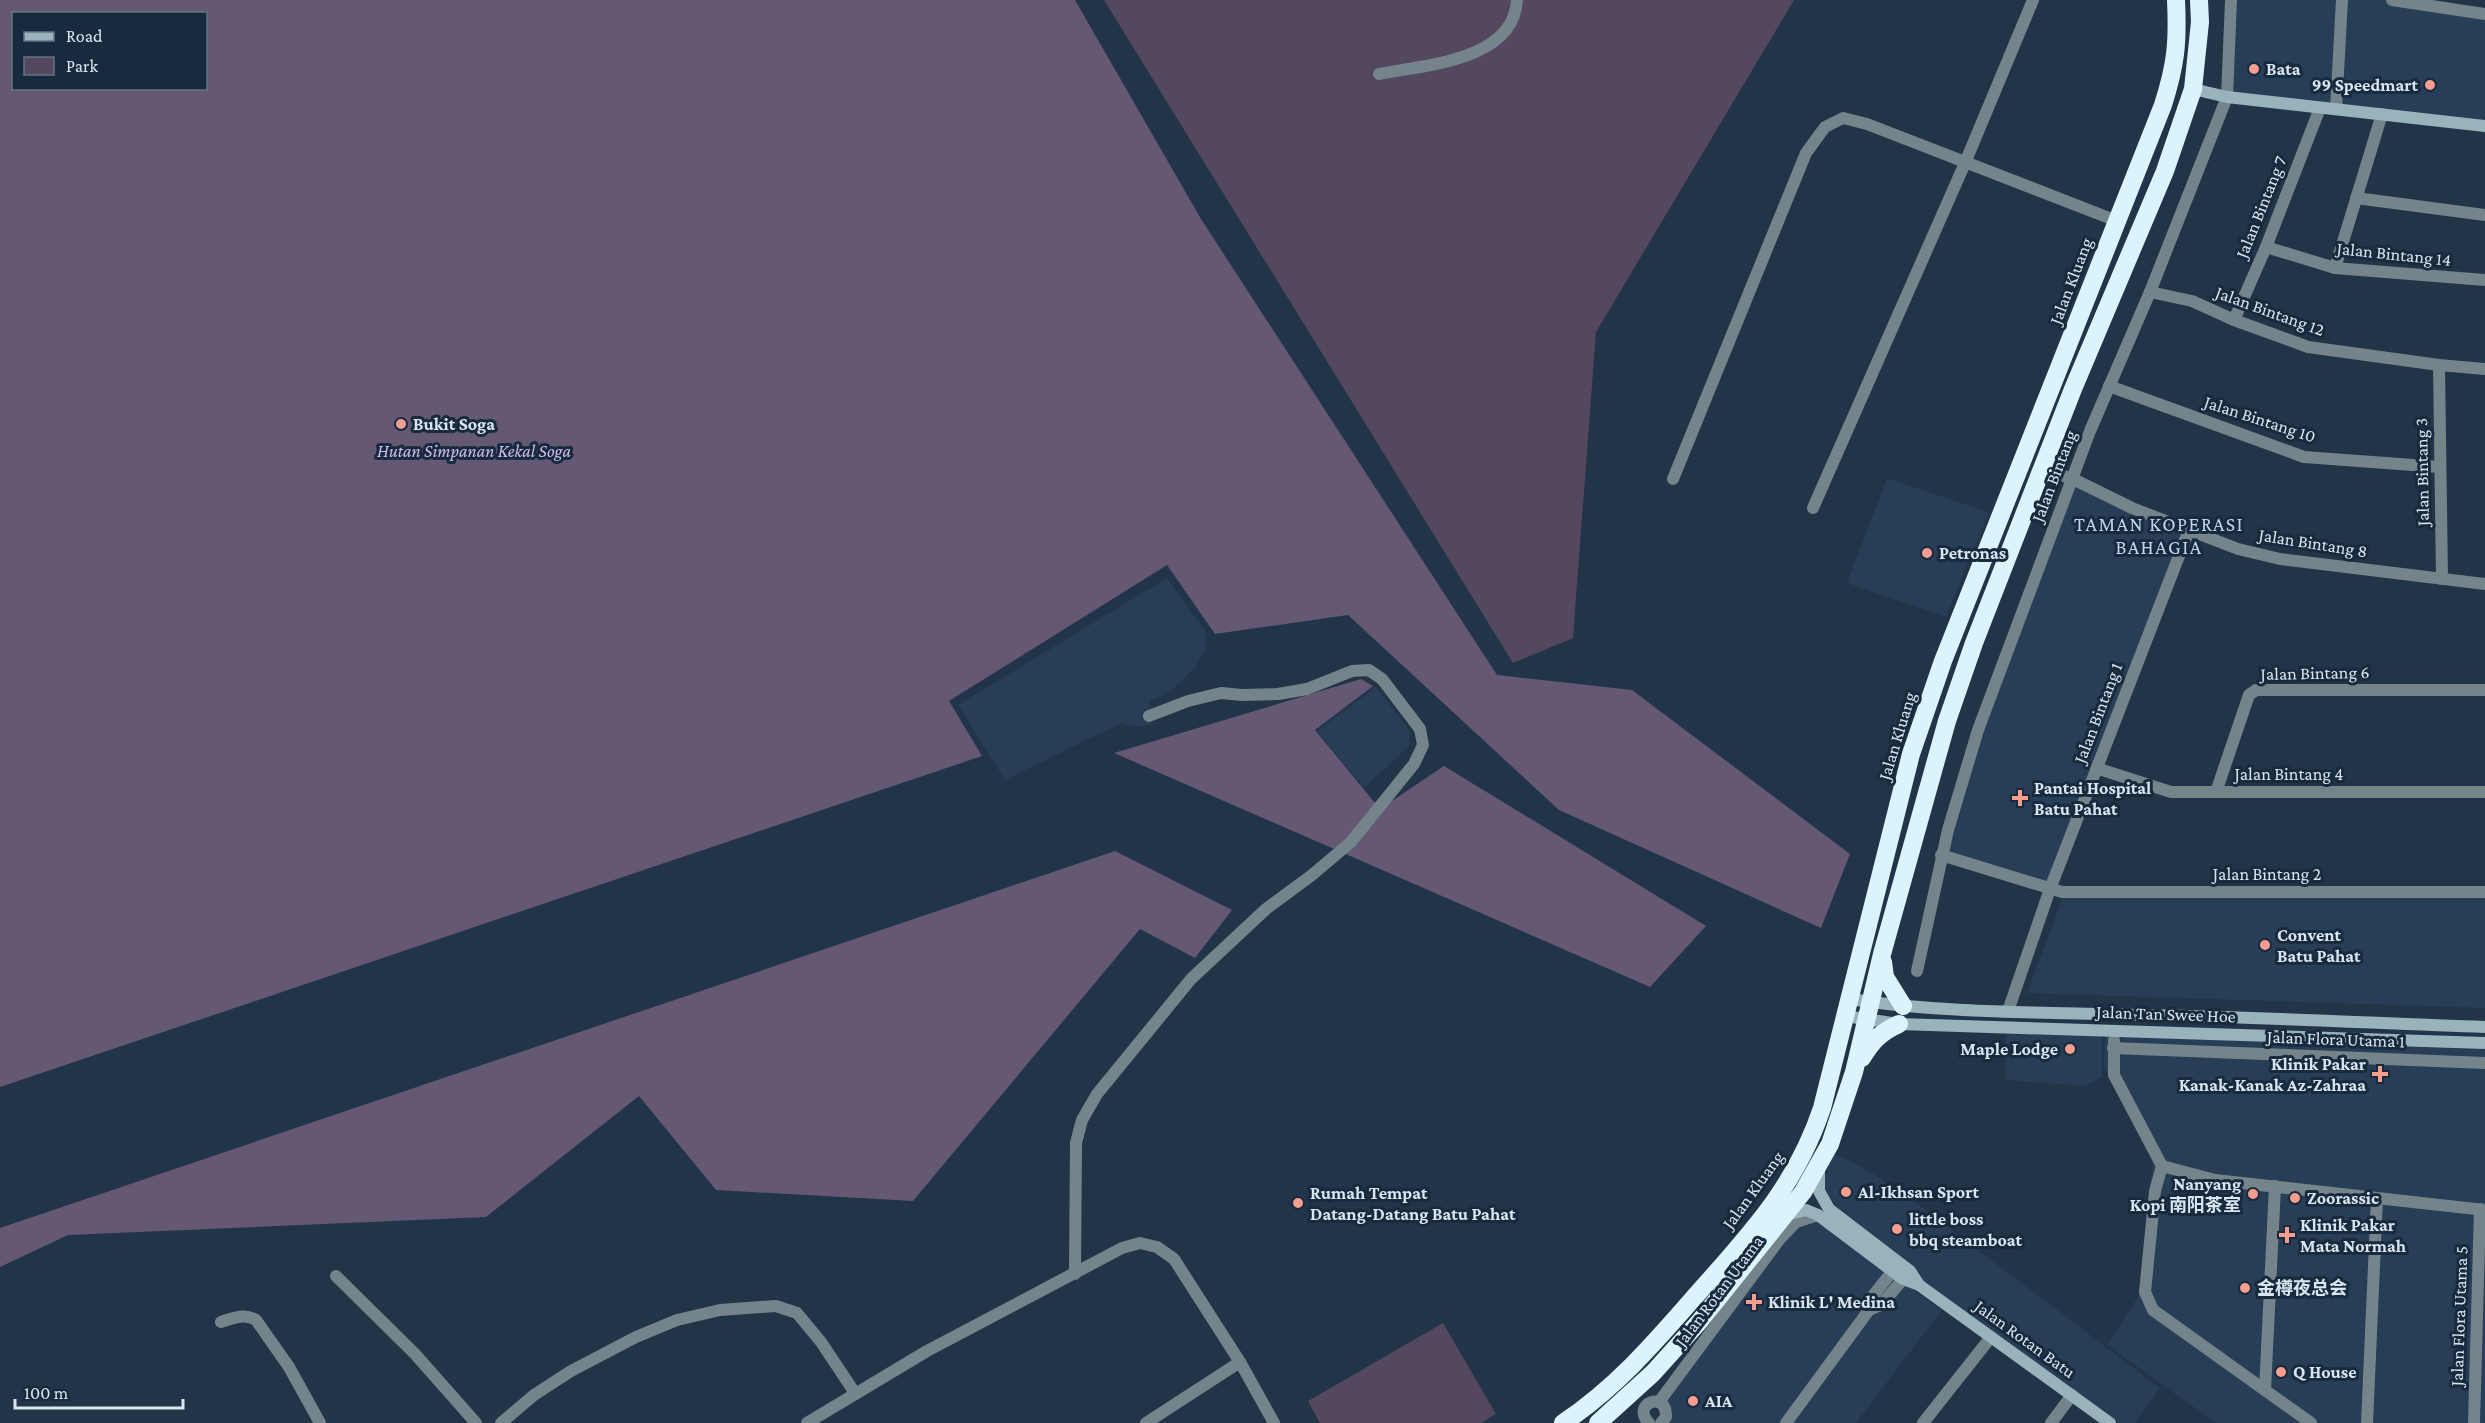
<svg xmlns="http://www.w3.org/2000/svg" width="2485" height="1423" viewBox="0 0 2485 1423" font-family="'Crimson Pro','Noto Sans SC',serif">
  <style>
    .built { fill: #273e56 }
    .green { fill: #534860 }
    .forest { fill: #645874; fill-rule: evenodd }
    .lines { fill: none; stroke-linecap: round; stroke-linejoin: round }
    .street { stroke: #74848a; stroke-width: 12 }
    .secondary { stroke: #98b3bc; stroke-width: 12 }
    .highway { stroke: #dbf4fc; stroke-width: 18 }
    .poi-dot { fill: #f59d8f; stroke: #182a3d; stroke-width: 2 }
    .labels { text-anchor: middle; stroke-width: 6; stroke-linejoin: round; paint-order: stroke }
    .poi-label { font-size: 18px; font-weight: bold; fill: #d9e5f1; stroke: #182a3d; text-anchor: start }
    .street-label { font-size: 18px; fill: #d9e5f1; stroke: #182a3d }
    .park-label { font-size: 18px; font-style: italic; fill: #d2baee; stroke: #182a3d }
    .neighbourhood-label { font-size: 20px; letter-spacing: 1.5px; fill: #bed5ee; stroke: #182a3d }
  </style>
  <rect width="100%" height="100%" fill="#223447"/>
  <g class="built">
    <polygon points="2227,0 2424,0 2485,9 2485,132 2221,103"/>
    <polygon points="2071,474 2134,505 2194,529 2052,894 1937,858"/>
    <polygon points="1887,478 1989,512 1946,617 1847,583"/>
    <polygon points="1167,578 1206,632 1205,649 1196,666 1180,683 1165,695 1149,701 1151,725 1134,727 1121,723 1005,780 958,705"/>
    <polygon points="1376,687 1410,731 1409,746 1364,788 1317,731"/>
    <polygon points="2485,893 2485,1008 2027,993 2063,897"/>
    <polygon points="2105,1032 2485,1046 2485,1423 2216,1423 2107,1345 2140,1294 2153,1157 2104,1068"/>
    <polygon points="2006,1034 2102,1036 2102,1076 2086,1086 2005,1080"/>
    <polygon points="1832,1153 1860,1166 1896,1188 2160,1388 2135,1423 2120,1423 1922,1280 1914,1267 1836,1206 1824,1187 1825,1176"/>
    <polygon points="1815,1220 1942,1310 1856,1423 1671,1423 1666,1399 1781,1244 1799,1225"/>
  </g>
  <g class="green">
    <polygon points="1104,0 1794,0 1596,332 1573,638 1513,663"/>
    <polygon points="1443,1323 1496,1414 1481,1423 1320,1423 1308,1401"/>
  </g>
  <g class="forest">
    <path d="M0,0H1075L1201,219L1497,675L1632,690L1850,854L1821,928L1559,810L1348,615L1215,634L1167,565L949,701L982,756L0,1087ZM14,14H206V88H14Z"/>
    <polygon points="1361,679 1373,686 1315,730 1380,809 1444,766 1706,926 1650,987 1114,753"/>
    <polygon points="1115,851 1232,910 1195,958 1140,929 913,1201 716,1190 639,1096 486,1217 68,1235 0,1267 0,1228"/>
  </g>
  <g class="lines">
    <g class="street">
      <polyline points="2392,0 2485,14"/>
      <path d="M1379,74C1424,65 1514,61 1517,0"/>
      <polyline points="2336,109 2342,0"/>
      <polyline points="2356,198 2485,215"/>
      <polyline points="2266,247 2335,268 2485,280"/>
      <polyline points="2335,268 2382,114"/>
      <polyline points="2150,292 2192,301 2234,320 2308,347 2439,365 2485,369"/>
      <polyline points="2234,320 2266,247 2320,108"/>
      <polyline points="2439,365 2442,579"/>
      <polyline points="2109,386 2304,457 2440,467"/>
      <polyline points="2042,469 2073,479 2132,508 2238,549 2280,559 2485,584"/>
      <polyline points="1673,479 1806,153 1825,127 1843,118 1867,124 2117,221"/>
      <polyline points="1813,508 1965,163 2033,0"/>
      <polyline points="2096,768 2171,792 2485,792"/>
      <polyline points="2216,792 2249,695 2256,690 2485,690"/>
      <polyline points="1941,855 2062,892 2485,892"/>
      <polyline points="1917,971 1948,830 1978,730 2090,431 2150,292 2227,97 2231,0"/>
      <polyline points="2008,1011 2050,889 2189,530"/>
      <polyline points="2114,1040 2114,1075 2162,1166"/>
      <polyline points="2113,1048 2485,1063"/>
      <polyline points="1075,1274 1076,1143 1082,1120 1097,1094 1191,979 1266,909 1312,875 1351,842 1414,764 1423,745 1420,729 1382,679 1369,670 1352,671 1307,689 1278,694 1242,695 1221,693 1188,701 1149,716"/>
      <polyline points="336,1276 415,1354 476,1423"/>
      <polyline points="1869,1310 1881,1305 1909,1272"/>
      <path d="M221,1322C233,1318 245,1313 256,1320L289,1367L320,1423"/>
      <polyline points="2265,1390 2275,1186"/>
      <polyline points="1659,1402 1779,1240 1796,1222 1818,1215"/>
      <polyline points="501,1423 534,1395 571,1371 636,1337 677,1320 720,1310 776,1306 797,1313 821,1342 855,1393"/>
      <polyline points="807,1423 927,1351 1122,1248 1140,1243 1157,1247 1174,1259 1240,1362 1274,1423"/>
      <polyline points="1146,1423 1240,1362"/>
      <path d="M1649,1423C1630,1404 1667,1389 1666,1417L1661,1423"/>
      <polyline points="1786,1423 1869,1310 1872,1297 1899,1263"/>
      <polyline points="1923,1423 1991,1337"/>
      <polyline points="2051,1423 2072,1395"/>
      <polyline points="2311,1423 2153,1310 2145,1292 2155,1191 2162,1166 2215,1180 2485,1210"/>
      <polyline points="2367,1423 2377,1199"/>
      <polyline points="2474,1423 2480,1209"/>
    </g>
    <g class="secondary">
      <polyline points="2193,89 2227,97 2485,126"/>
      <path d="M1850,999C1947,1014 2046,1012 2144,1015C2258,1017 2371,1023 2485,1027"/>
      <polyline points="1845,1016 1899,1024 2485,1043"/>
      <polyline points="1819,1169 1819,1191 1829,1209 1910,1271 1919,1285"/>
      <polyline points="1786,1215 1806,1210 1818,1215 1903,1279 1919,1285 2110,1423"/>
    </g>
    <g class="highway">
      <polyline points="1883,962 1885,977 1903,1006"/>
      <path d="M1862,1058C1872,1041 1881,1032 1899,1024"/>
      <path d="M1563,1423C1617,1387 1656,1341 1698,1293C1751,1233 1796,1186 1822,1108L1911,754L1943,661L2163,105C2176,64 2178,43 2176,0"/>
      <polyline points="1598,1423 1653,1373 1699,1322 1803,1192 1830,1144 1854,1072 1882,954 1947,721 1974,643 2073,389 2165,171 2193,89 2200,22 2199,0"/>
    </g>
  </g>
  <g class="poi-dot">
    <circle cx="2254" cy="69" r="6"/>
    <circle cx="2430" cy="85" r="6"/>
    <circle cx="401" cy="424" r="6"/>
    <circle cx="1927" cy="553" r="6"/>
    <path d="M2017 789h6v6h6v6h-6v6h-6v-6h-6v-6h6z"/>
    <circle cx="2265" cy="945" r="6"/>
    <circle cx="2070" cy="1049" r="6"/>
    <path d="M2377 1065h6v6h6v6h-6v6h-6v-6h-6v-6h6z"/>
    <circle cx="1846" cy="1192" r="6"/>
    <circle cx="2253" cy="1194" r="6"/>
    <circle cx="2295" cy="1198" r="6"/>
    <circle cx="1298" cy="1203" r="6"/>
    <circle cx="1897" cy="1229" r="6"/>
    <path d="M2284 1226h6v6h6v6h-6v6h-6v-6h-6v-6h6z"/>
    <circle cx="2245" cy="1288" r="6"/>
    <path d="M1751 1293h6v6h6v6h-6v6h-6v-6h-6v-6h6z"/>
    <circle cx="2281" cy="1372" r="6"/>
    <circle cx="1693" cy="1401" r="6"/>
  </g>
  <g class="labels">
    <g class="poi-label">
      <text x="2266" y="75">Bata</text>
      <text x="2418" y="91" text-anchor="end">99 Speedmart</text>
      <text x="413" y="430">Bukit Soga</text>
      <text x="1939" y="559">Petronas</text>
      <text x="2034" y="794">Pantai Hospital<tspan x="2034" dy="21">Batu Pahat</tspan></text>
      <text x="2277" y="941">Convent<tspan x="2277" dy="21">Batu Pahat</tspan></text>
      <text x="2058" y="1055" text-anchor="end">Maple Lodge</text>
      <text x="2366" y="1070" text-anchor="end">Klinik Pakar<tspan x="2366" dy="21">Kanak-Kanak Az-Zahraa</tspan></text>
      <text x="2241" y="1190" text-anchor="end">Nanyang<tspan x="2241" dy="21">Kopi 南阳茶室</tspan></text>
      <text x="1858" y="1198">Al-Ikhsan Sport</text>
      <text x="1310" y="1199">Rumah Tempat<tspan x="1310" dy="21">Datang-Datang Batu Pahat</tspan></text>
      <text x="2307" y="1204">Zoorassic</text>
      <text x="1909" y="1225">little boss<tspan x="1909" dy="21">bbq steamboat</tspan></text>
      <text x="2300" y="1231">Klinik Pakar<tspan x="2300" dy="21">Mata Normah</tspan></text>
      <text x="2257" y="1294">金樽夜总会</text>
      <text x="1768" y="1308">Klinik L' Medina</text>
      <text x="2293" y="1378">Q House</text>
      <text x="1705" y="1407">AIA</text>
    </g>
    <g class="street-label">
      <text transform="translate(2261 207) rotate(-68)" y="6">Jalan Bintang 7</text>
      <text transform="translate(2394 254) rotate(6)" y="6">Jalan Bintang 14</text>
      <text transform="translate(2071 281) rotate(-69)" y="6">Jalan Kluang</text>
      <text transform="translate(2270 311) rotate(20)" y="6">Jalan Bintang 12</text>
      <text transform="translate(2260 419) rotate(18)" y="6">Jalan Bintang 10</text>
      <text transform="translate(2422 472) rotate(-91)" y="6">Jalan Bintang 3</text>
      <text transform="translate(2054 476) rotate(-69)" y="6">Jalan Bintang</text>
      <text transform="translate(2313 543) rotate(9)" y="6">Jalan Bintang 8</text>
      <text transform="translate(2315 673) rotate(-1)" y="6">Jalan Bintang 6</text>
      <text transform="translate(2098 713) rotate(-69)" y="6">Jalan Bintang 1</text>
      <text transform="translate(1897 736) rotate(-73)" y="6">Jalan Kluang</text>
      <text x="2289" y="780">Jalan Bintang 4</text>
      <text x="2267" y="880">Jalan Bintang 2</text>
      <text transform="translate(2166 1014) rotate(2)" y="6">Jalan Tan Swee Hoe</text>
      <text transform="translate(2336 1039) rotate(2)" y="6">Jalan Flora Utama 1</text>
      <text transform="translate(1753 1190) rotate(-54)" y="6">Jalan Kluang</text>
      <text transform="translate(1719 1291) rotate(-53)" y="6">Jalan Rotan Utama</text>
      <text transform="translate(2459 1316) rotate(-88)" y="6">Jalan Flora Utama 5</text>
      <text transform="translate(2025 1339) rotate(36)" y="6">Jalan Rotan Batu</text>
    </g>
    <g class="park-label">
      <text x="474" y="457">Hutan Simpanan Kekal Soga</text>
    </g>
    <g class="neighbourhood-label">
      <text x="2159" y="531">TAMAN KOPERASI<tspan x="2159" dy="23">BAHAGIA</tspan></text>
    </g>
  </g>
  <rect x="12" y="12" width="195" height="78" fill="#182a3d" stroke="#657585" stroke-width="1.5"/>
  <rect x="24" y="32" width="30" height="9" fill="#98b3bc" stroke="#657585" stroke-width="1.5"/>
  <text x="66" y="42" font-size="18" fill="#d9e5f1">Road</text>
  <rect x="24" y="57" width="30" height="18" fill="#534860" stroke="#657585" stroke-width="1.5"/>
  <text x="66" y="72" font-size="18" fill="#d9e5f1">Park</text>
  <path d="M15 1399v9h168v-9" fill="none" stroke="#d9e5f1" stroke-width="3"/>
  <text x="24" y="1399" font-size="18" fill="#d9e5f1" stroke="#182a3d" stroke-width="4.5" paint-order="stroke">100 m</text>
</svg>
